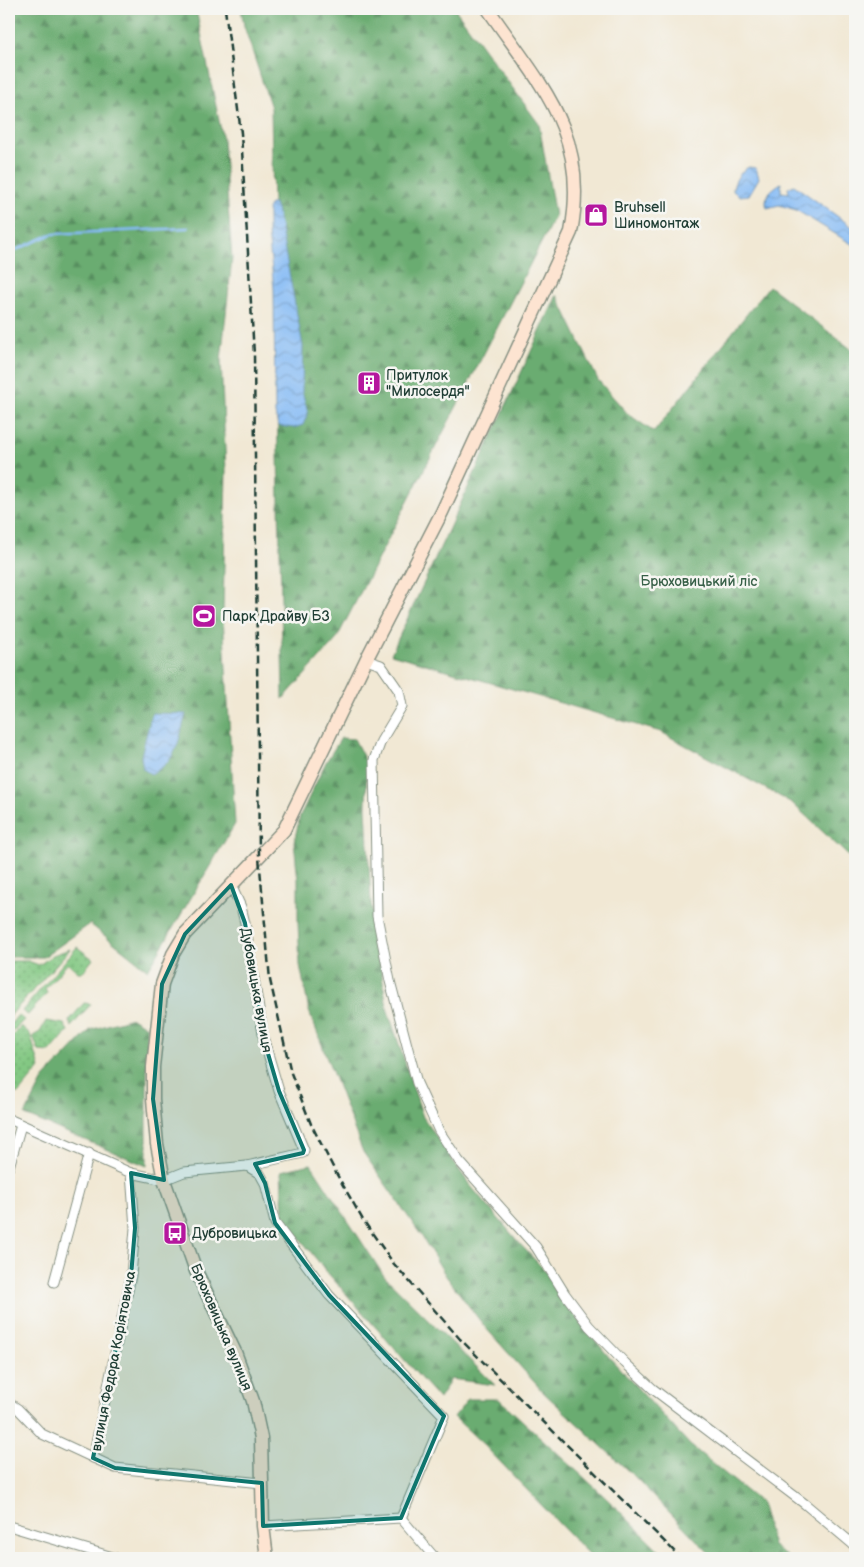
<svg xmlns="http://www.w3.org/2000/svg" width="864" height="1567" viewBox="0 0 864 1567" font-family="'Balsamiq Sans',sans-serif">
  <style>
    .grass { fill: url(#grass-dots); stroke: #51825c }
    .forest { fill: url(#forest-firs); stroke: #447452 }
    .water { fill: url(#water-waves); stroke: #527c94 }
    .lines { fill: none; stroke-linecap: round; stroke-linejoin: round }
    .stream { stroke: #86bbf5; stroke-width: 2.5 }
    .street-casing { stroke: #889284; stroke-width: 11 }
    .secondary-casing { stroke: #889284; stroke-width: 15 }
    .street { stroke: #fff; stroke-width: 9 }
    .secondary { stroke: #fde4d1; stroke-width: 12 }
    .rail { stroke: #1f3d34; stroke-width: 2.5; stroke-dasharray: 8 4; stroke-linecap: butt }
    .marked { fill: #0f766e; fill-opacity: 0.2; stroke: #0f766e; stroke-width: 4; stroke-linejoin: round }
    .labels { text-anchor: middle; stroke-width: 5; stroke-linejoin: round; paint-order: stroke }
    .poi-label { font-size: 14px; fill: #1f3d34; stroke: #f6f6f2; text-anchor: start }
    .park-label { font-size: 14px; fill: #386048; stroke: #f6f6f2 }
    .street-label { font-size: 14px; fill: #1f3d34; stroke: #f6f6f2 }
  </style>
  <defs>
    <pattern id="grass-dots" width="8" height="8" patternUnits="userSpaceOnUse" patternTransform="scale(1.25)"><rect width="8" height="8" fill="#83c883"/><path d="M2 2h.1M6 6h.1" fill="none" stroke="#6ba46c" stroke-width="1.8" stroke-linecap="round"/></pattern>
    <pattern id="forest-firs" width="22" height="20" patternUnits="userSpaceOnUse" patternTransform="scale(1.25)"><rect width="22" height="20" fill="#6aac71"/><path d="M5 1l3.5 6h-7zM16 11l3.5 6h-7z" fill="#578d5e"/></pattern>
    <pattern id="water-waves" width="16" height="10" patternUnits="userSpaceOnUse" patternTransform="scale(1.25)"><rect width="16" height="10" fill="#86bbf5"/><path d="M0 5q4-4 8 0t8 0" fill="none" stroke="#6d99c7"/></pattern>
  </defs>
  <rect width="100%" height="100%" fill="#f6f6f2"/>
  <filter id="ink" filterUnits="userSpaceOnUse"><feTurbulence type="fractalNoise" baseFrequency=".02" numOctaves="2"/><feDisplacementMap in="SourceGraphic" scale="10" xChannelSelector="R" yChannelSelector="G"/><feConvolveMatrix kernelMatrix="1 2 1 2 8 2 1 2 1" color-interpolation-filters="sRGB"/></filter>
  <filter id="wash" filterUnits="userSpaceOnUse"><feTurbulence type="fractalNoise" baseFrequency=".0096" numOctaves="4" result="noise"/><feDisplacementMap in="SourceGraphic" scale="20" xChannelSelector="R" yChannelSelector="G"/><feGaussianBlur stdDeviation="1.12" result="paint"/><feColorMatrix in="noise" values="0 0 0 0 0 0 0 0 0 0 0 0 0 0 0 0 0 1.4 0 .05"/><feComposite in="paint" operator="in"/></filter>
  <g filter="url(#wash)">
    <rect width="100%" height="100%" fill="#f1e8d4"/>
    <g class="grass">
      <polygon points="77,947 93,959 83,972 78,972 68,963 45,989 47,993 28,1015 22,1011"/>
      <polygon points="70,949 9,1017 9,961 28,961 39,965 53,955"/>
      <polygon points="84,1003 91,1004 71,1027 69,1021"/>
      <polygon points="18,1015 24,1020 9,1035 9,1026"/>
      <polygon points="46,1021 64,1024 68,1031 50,1052 39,1051 33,1036 40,1032"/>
      <polygon points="21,1026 30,1034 40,1068 18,1094 9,1090 9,1040"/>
    </g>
    <g class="forest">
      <polygon points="9,9 196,9 223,140 232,259 221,360 226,471 223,616 235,824 148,970 90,924 44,957 9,957"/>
      <polygon points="241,9 455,9 539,124 555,216 336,640 283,699 271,108 244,26"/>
      <polygon points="769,286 855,352 855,862 792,803 661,732 391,654 557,295 598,380 628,414 654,432"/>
      <polygon points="341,738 354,739 367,764 366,808 371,903 387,1008 423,1117 469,1184 521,1245 555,1281 562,1299 609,1357 690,1445 761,1503 773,1546 789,1558 714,1558 637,1479 544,1393 484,1326 446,1276 421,1235 363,1152 309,1011 300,965 298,923 298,880 294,842 300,816 326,762"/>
      <polygon points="132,1018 147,1027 147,1166 25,1115 44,1078 90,1030"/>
      <polygon points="311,1164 384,1276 495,1385 451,1379 439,1399 325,1270 283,1217 281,1171"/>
      <polygon points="468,1399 499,1399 603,1495 667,1558 592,1558 484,1445 454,1417"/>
    </g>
    <g class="water">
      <path d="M749,167L756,168L759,178L749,195L740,196L733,191C733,182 741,170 749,167Z"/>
      <path d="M781,183V192L789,193L788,188L794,185L855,229V246L796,210L779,205L767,208C763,195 772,189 781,183Z"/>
      <polygon points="270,204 274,204 277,209 303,346 302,391 308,413 303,425 294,428 278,426 275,414 274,289 268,233 268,206"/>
      <path d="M152,713L186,714C178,741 178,761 151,774L143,769L141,756Z"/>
    </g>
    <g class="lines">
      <polyline class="stream" points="9,253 52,234 188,228"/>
    </g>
  </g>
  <g filter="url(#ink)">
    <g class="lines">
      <g class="street-casing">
        <g id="street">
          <polyline points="366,660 381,665 399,691 402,706 381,741 374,760 377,916 390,981 417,1083 439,1131 459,1161 536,1247 565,1294 589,1326 625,1363 653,1389 805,1504 855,1546"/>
          <polyline points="9,1119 131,1173 164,1180 184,1172 247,1166 303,1153 304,1150 279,1091 264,1040 245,923 241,907 231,885"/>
          <polyline points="247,1166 260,1174 265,1183 275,1223 329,1295 444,1416 401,1518"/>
          <polyline points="9,1167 21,1125"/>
          <polyline points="54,1282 89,1153"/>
          <polyline points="9,1403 18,1409 42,1434 115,1468 262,1483"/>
          <polyline points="93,1458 131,1276 135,1228 131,1173"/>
          <polyline points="9,1526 116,1558"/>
          <polyline points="263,1526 401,1518 435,1558"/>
        </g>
      </g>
      <g class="secondary-casing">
        <path id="secondary" d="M267,1558L263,1526L261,1438L253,1401L235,1352L196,1271L164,1180L157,1144L153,1099V1067L162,984L173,954L185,934L284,830L366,660L442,512L571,232C590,133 540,85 488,9"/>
      </g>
      <use href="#street" class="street"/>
      <use href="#secondary" class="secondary"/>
      <polyline class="rail" points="225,9 241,133 254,355 259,857 270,980 291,1073 311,1124 336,1173 363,1220 394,1264 460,1339 681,1558"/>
    </g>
  </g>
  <path class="marked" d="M231,885L245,923L264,1040L279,1091L304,1150L303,1153L255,1164L265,1183L275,1223L329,1295L444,1416L401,1518L263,1526L262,1483L115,1468L93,1458L131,1276L135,1228L131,1173L164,1180L153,1099L162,984L185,934Z"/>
  <defs>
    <g id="shop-square" transform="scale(1.25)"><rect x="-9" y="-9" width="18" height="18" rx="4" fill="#b5179e" stroke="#f6f6f2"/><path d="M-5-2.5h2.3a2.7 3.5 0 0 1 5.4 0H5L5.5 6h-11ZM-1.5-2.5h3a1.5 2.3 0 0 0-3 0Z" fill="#fff"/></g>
    <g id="building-square" transform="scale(1.25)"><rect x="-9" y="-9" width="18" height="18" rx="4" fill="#b5179e" stroke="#f6f6f2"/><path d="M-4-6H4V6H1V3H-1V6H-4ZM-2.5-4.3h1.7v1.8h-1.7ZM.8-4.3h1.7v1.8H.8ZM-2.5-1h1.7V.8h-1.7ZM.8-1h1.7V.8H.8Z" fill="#fff"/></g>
    <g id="stadium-square" transform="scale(1.25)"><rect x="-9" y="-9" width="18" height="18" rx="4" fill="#b5179e" stroke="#f6f6f2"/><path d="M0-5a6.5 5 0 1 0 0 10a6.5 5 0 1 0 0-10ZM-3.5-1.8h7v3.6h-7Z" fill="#fff"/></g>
    <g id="bus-square" transform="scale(1.25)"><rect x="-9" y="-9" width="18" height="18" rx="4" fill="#b5179e" stroke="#f6f6f2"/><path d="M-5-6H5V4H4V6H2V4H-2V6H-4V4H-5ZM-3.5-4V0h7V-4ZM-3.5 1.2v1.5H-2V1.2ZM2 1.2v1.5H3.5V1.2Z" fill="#fff"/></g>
  </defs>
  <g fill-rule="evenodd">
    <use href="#shop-square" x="596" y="215"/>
    <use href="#building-square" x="369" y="383"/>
    <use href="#stadium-square" x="204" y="616"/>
    <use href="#bus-square" x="175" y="1233"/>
  </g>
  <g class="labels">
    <g class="poi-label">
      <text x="614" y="212">Bruhsell<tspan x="614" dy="16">Шиномонтаж</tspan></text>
      <text x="386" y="380">Притулок<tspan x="386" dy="16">"Милосердя"</tspan></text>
      <text x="222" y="621">Парк Драйву Б3</text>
      <text x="192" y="1238">Дубровицька</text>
    </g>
    <g class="park-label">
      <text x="699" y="586">Брюховицький ліс</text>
    </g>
    <g class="street-label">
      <text transform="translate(257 990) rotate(80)" y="5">Дубовицька вулиця</text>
      <text transform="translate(222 1327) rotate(67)" y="5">Брюховицька вулиця</text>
      <text transform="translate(113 1361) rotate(-79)" y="5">вулиця Федора Коріятовича</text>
    </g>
  </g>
  <rect width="864" height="1567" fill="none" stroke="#f6f6f2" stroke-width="30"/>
</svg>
